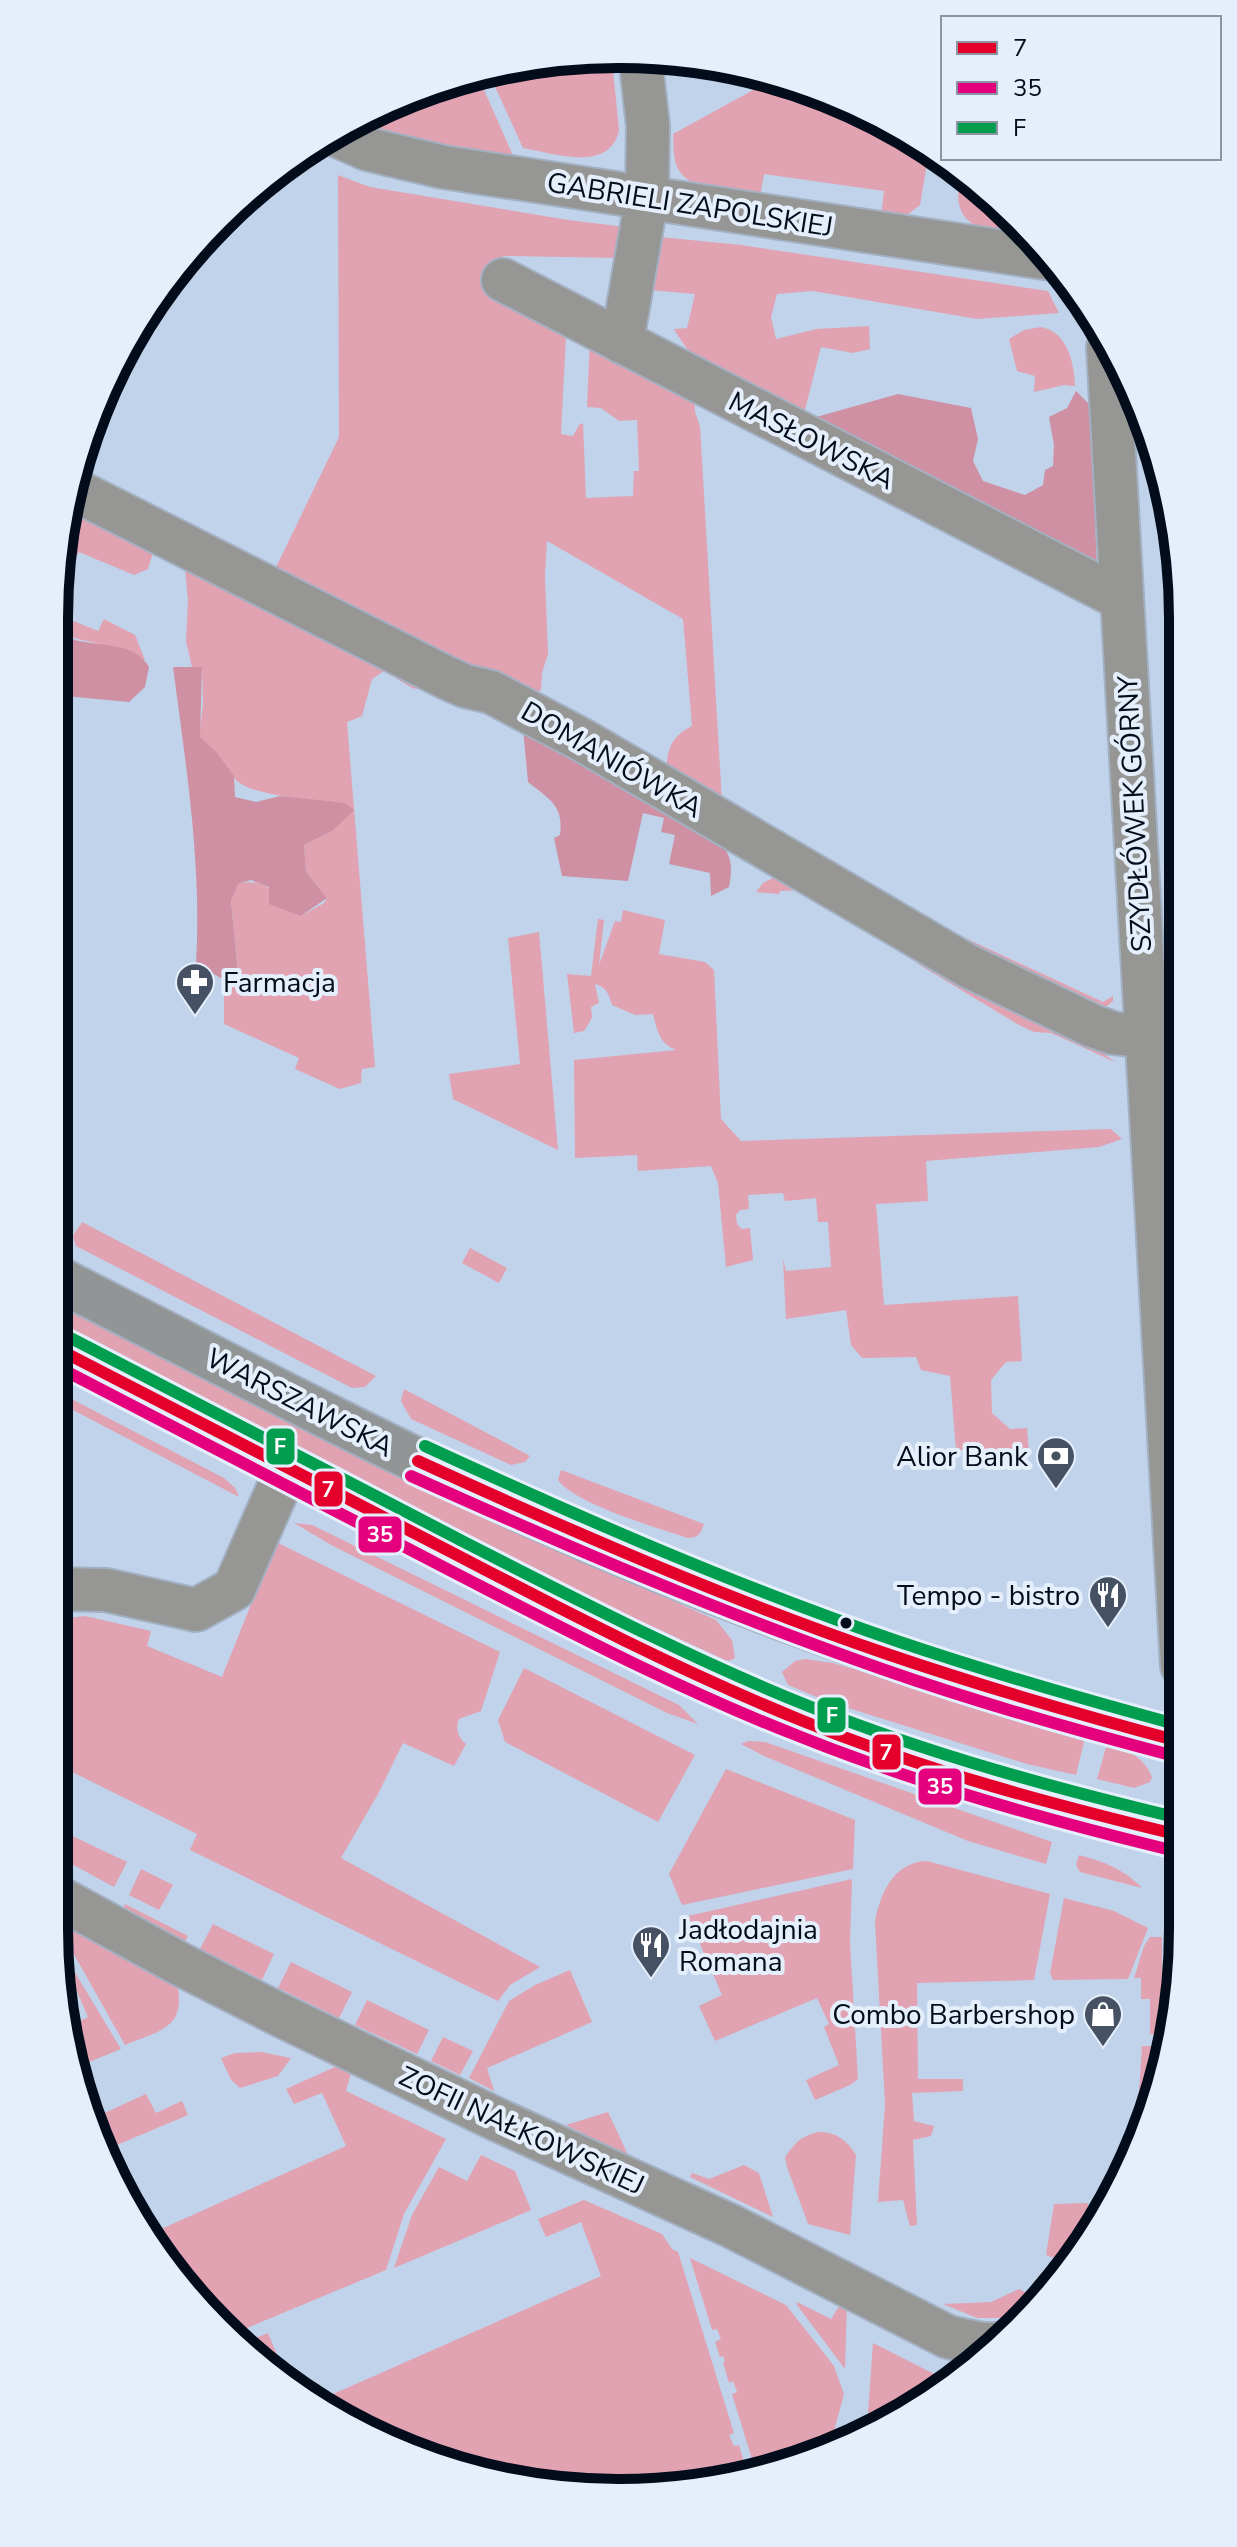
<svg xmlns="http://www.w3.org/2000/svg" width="1237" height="2547" viewBox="0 0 1237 2547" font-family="'Nunito Sans',sans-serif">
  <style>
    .green { fill: #e1a2b2 }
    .forest { fill: #ce90a2 }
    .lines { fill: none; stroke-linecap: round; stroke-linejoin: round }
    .minor-casing { stroke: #a2b0c1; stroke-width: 46 }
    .secondary-casing { stroke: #a2b0c1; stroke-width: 48 }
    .minor { stroke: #969695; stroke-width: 42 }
    .secondary { stroke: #929596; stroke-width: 44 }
    .bus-1-casing { stroke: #e5effc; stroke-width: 18 }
    .bus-2-casing { stroke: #e5effc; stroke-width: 18 }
    .bus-3-casing { stroke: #e5effc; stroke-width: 18 }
    .bus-1 { stroke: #e4002b; stroke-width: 12 }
    .bus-2 { stroke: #e5007d; stroke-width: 12 }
    .bus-3 { stroke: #009e4e; stroke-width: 12 }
    .bus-dot { fill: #030c1a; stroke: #e5effc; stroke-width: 3 }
    .labels { text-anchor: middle; stroke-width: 8; stroke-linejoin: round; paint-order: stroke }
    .street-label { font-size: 28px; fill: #030c1a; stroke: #e5effc }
    .poi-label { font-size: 28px; fill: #030c1a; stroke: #e5effc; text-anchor: end }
    .rim { fill: none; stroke: #030c1a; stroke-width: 10 }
    .line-badge { stroke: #e5effc; stroke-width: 3 }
    .badge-label { font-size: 22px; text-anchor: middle; font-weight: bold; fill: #fff }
  </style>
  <rect width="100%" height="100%" fill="#c1d3ea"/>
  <g class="green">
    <path d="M555,60L608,64L613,70L619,130C610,174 553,153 523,148L488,71L509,65Z"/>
    <polygon points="477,74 515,160 433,146 355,122 403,97"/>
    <path d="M759,74L835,97L929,152L920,205L907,215L881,216L884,191L764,174L760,197L751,191L690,181C672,170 674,153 673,134L764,84Z"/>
    <path d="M338,175L370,187L568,220L642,229L617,258L503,256L500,282L566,336L561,434L573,436L579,425L583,423L586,498L633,496L634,471H639L637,420L619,421L601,408L587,407L590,337L694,390L695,412L700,426L722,802L667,773C666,751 671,736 692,726L683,619L547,541L545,575L548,654L542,673L541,690L512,702L266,588L339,437Z"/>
    <path d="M967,175L1028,237C1004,232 965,234 959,204C956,193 960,184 967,175Z"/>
    <path d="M650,236L741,245L1048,291L1059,313L977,319L813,291L777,294L771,317L776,339L817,329L869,326L870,349L853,353L821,347L802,421C747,395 706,384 674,329L687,328L695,294L649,290Z"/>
    <path d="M1041,327C1068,332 1074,363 1075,386L1064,385L1034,392L1035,376L1017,371L1009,339L1024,330Z"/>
    <path d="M65,507L154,549L148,569L134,575L79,552L58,584L64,592L56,614L98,631L104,619L135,635L145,660C116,644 85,643 54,632V618Z"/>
    <path d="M185,569L443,694L412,688L384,671L372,679L362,716L347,722L375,1067L362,1069L361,1083L340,1089L295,1069L299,1058L224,1024V980L238,974L231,901L238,884C266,876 281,898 301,916L324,903L327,898L306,872L304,845L332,831L312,800C294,798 250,793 237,781C224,767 214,750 199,737L203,704L202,667H192L186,641L188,601Z"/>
    <polygon points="779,875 1096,1048 1115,1062 1051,1033 1034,1032 1019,1025 918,964 915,957 810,895 803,895 802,890 780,891 779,894 756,892 763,883"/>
    <path d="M623,910L665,920L659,954L705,962L714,970L721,1119L741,1141L1111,1129L1122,1139L1099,1147L926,1161L928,1201L876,1204L884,1305L1018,1296L1022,1361L1006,1362L991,1380L992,1413L1010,1429L1027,1428L1029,1451L956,1450L950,1376L921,1370L916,1357L862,1358L851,1345L846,1310L786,1319L783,1259L786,1271L831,1267L828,1222H818L816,1198L785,1201L783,1193L748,1195L749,1209L740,1210L736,1215L737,1224L742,1229L750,1228L753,1260L726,1267L718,1183L711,1166L638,1171L637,1155L575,1158L574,1060L676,1050C660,1044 657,1031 653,1014L635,1015L612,1005C609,995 607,987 595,984L599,1003L591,1007L592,1018L584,1031L574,1033L567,974L591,976L598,919L604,920L599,965L615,921L621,922Z"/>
    <polygon points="539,932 558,1150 453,1099 449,1074 520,1064 508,938"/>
    <polygon points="963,937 1103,1002 1113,996 1113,1001 1107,1006 1095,1008 963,941"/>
    <polygon points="82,1222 376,1376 365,1387 352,1388 76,1246 73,1236"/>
    <polygon points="470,1248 507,1268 499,1283 462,1263"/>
    <polygon points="54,1299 252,1403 508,1527 716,1620 732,1640 735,1658 729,1661 723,1659 498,1556 54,1327"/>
    <polygon points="404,1389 530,1456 525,1462 511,1465 411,1419 401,1401"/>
    <polygon points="54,1390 224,1478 235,1488 239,1497 54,1400"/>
    <path d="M561,1470L704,1524C701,1533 698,1538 688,1538C658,1528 575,1504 558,1480Z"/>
    <polygon points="294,1523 312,1525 679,1705 698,1724 667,1713 333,1546"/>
    <path d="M276,1542L500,1652L481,1711L459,1719C455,1729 458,1737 466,1744L454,1766L403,1743L378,1794L341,1858L540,1967L510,1985L498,2001L190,1850L197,1834L54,1763V1620L85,1616L151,1631L147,1646L222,1677Z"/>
    <polygon points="805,1659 833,1663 1085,1738 1076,1775 1027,1764 829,1702 788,1685 782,1672 795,1661"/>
    <polygon points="524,1668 695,1755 658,1822 505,1742 498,1720"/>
    <polygon points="749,1741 765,1742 1052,1842 1046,1864 968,1841 764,1756 741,1744"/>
    <path d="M1107,1744C1128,1750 1143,1756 1152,1777L1150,1782L1134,1788L1097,1779Z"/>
    <polygon points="726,1769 855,1820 853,1869 682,1905 669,1874"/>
    <polygon points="64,1832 127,1862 114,1887 57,1856"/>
    <path d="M1079,1855C1103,1861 1125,1870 1142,1888L1080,1872L1076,1865Z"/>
    <path d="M927,1861L1050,1894L1034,1980L917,1983L918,2079H963V2091L912,2093L914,2121L934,2126L931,2136L913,2140L917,2225L910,2226L903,2200L878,2202L885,2104L875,1922C880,1893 894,1862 927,1861Z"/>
    <polygon points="141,1869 173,1885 159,1910 129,1895"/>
    <polygon points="852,1879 850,1942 858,2079 850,2085 815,2100 806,2080 839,2065 824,2027 829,2024 817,1998 715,2041 699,2006 722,1995 688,1916"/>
    <polygon points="1064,1898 1114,1911 1148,1928 1128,1979 1053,1980 1050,1973"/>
    <polygon points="125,1904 188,1936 182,1947 121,1912"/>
    <path d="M54,1908L177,1984C187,2028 159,2031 125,2045L54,1919Z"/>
    <polygon points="213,1924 274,1954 262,1980 200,1949"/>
    <polygon points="1150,1937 1162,1937 1162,2035 1150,2034 1150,1999 1141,1999 1141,1978 1134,1978 1144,1946"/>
    <polygon points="56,1941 121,2049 77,2067 70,2026 88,2017 64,1962 60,1964"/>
    <polygon points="291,1962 352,1992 339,2018 278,1988"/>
    <polygon points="570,1970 592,2022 487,2068 494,2091 469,2078 509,2001 535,1985"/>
    <polygon points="367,2000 429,2030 417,2054 355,2025"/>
    <polygon points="443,2037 473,2051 460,2075 431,2061"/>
    <polygon points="1142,2046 1155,2046 1157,2090 1135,2152"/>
    <polygon points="261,2052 291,2058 278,2076 240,2088 231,2080 221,2058 235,2053"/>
    <polygon points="346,2062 353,2066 346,2091 446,2139 404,2214 386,2270 230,2335 171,2273 150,2234 346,2146 322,2093 294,2104 286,2089"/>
    <polygon points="146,2094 156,2113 182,2101 188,2115 105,2150 89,2120"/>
    <polygon points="608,2112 629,2157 566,2125"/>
    <path d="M818,2132C836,2132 847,2140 856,2155L850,2235L808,2224L787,2167L785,2157C795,2143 801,2136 818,2132Z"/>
    <polygon points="481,2155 515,2171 531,2210 394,2268 412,2215 439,2167 467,2181"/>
    <polygon points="744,2165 759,2173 773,2217 690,2177 692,2173 709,2179"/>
    <polygon points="584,2200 662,2234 672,2249 678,2252 734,2433 729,2435 734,2446 739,2445 746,2469 744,2473 693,2488 508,2482 336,2417 315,2402 601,2276 581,2222 546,2237 538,2219"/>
    <polygon points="1088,2203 1089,2227 1071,2256 1051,2257 1046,2255 1054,2204"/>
    <polygon points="690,2258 786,2305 834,2366 844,2394 830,2446 755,2469 732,2394 737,2392 733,2381 729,2383 723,2363 725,2361 723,2356 720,2357 715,2342 721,2339 717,2329 712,2330"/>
    <polygon points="1019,2289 1029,2294 1024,2318 977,2318 943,2304 991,2302"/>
    <polygon points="844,2299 847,2301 845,2369 797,2305 797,2302 831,2319"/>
    <polygon points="268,2333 289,2384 239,2345"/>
    <polygon points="873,2343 952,2383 876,2430 868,2412"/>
  </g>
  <g class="forest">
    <polygon points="1076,391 1090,405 1097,566 802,421 898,394 971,408 978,439 973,461 983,481 1025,495 1043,485 1045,470 1053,466 1054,445 1049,417 1067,408"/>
    <path d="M54,632C62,635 70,639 79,641C102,646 136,643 149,667L145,687L129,702L54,695Z"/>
    <path d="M173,667H202L200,737L217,753L234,776L235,797L256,802L280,796L345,803L354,810L332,831L304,845L306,872L327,898L301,916L269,904V887L251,880L238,884L231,901L238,975L224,980L196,964C202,864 186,766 173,667Z"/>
    <path d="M523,728L715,833C730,855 734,861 729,887L711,896L710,873L669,864L675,835L661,832L664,818L643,813L628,881L562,876L554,838L560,835C564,805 549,799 528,782Z"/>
  </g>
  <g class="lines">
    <g class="minor-casing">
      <g id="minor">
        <polyline points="333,134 367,149 443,167 1051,259"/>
        <polyline points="503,280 1122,599"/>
        <polyline points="622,342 647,197 648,126 640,56"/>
        <polyline points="1108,347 1182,1666"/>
        <polyline points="71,488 447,678 465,686 491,692 584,741 968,966 1093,1026 1113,1033 1147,1037"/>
        <polyline points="54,1589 106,1590 196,1610 234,1589 287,1468"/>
        <polyline points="54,1895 180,1964 278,2014 500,2121 731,2226 948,2337 982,2344 997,2344"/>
      </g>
    </g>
    <g class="secondary-casing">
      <g id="secondary">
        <path d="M54,1277C213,1358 371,1441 533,1515C739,1608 963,1688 1182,1742"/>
        <path d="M54,1347C194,1419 333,1492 473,1564C597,1628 723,1693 855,1741C962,1780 1072,1810 1183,1836"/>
      </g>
    </g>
    <use href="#minor" class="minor"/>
    <use href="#secondary" class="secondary"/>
    <g class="bus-1-casing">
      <g id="bus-1">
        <path d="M54,1347C186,1415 318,1484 451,1552C566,1612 682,1672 803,1721C926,1771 1054,1805 1183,1836"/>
        <path d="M418,1461C573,1532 729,1600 890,1655C987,1688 1084,1716 1182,1742"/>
      </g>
    </g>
    <g class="bus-2-casing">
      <g id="bus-2">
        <path d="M54,1365C188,1434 321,1504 455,1573C568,1631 682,1691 801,1737C924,1786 1051,1821 1179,1852"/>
        <path d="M411,1476C566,1546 722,1613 882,1669C979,1703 1078,1731 1178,1757"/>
      </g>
    </g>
    <g class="bus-3-casing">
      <g id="bus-3">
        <path d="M61,1333C196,1402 331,1473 466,1543C580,1601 693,1660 811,1707C932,1755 1057,1789 1183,1819"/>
        <path d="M425,1446C579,1517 736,1586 897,1641C991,1673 1086,1700 1182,1726"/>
      </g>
    </g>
    <use href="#bus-1" class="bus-1"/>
    <use href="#bus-2" class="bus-2"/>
    <use href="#bus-3" class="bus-3"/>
  </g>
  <defs>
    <g id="pharmacy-pin" transform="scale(2)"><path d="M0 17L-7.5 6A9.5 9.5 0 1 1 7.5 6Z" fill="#465263" stroke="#e5effc"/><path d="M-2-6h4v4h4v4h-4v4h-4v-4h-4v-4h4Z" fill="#fff"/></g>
    <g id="bank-pin" transform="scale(2)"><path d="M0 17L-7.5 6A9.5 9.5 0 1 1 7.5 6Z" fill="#465263" stroke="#e5effc"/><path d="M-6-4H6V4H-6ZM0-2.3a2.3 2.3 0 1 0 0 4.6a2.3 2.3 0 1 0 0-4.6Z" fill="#fff"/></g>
    <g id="restaurant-pin" transform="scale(2)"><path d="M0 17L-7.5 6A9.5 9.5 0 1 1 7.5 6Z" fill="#465263" stroke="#e5effc"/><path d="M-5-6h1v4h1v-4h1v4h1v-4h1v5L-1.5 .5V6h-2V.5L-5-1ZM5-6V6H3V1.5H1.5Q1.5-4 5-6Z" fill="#fff"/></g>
    <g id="shop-pin" transform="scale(2)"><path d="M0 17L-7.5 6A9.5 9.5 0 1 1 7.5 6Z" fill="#465263" stroke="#e5effc"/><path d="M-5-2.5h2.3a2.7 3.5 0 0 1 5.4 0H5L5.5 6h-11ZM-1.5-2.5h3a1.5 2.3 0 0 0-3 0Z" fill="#fff"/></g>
  </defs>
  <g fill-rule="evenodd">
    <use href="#pharmacy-pin" x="195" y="982"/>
    <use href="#bank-pin" x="1056" y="1456"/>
    <use href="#restaurant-pin" x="1108" y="1595"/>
    <use href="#restaurant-pin" x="651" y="1945"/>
    <use href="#shop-pin" x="1103" y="2014"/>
  </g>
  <circle class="bus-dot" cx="846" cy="1623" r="7"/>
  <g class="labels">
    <g class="street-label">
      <text transform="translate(690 204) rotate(9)" y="10">GABRIELI ZAPOLSKIEJ</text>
      <text transform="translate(812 440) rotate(27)" y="10">MASŁOWSKA</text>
      <text transform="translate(612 759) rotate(30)" y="10">DOMANIÓWKA</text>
      <text transform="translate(1134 814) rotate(-93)" y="10">SZYDŁÓWEK GÓRNY</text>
      <text transform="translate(300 1402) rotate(27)" y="10">WARSZAWSKA</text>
      <text transform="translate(522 2130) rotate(25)" y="10">ZOFII NAŁKOWSKIEJ</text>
    </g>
    <g class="poi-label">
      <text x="223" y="992" text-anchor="start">Farmacja</text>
      <text x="1028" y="1466">Alior Bank</text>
      <text x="1080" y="1605">Tempo - bistro</text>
      <text x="679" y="1939" text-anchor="start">Jadłodajnia<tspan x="679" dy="32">Romana</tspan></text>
      <text x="1075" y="2024">Combo Barbershop</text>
    </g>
  </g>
  <path d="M0 0H1237V2547H0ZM618 68H619A550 550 0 0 1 1169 618V1929A550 550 0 0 1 619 2479H618A550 550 0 0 1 68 1929V618A550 550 0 0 1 618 68Z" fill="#e5effc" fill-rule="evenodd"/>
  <path class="rim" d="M618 68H619A550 550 0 0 1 1169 618V1929A550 550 0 0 1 619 2479H618A550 550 0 0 1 68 1929V618A550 550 0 0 1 618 68Z"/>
  <g class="line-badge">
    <rect x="265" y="1427" width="31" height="39" rx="8" fill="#009e4e"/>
    <rect x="313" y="1470" width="31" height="38" rx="8" fill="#e4002b"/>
    <rect x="357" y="1515" width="46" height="39" rx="8" fill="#e5007d"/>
    <rect x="816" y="1696" width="31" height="38" rx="8" fill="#009e4e"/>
    <rect x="871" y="1733" width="31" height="38" rx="8" fill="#e4002b"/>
    <rect x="917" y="1767" width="46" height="39" rx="8" fill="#e5007d"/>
  </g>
  <g class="badge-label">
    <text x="280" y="1454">F</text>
    <text x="328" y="1497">7</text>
    <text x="380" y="1542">35</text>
    <text x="832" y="1723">F</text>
    <text x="886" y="1760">7</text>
    <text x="940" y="1794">35</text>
  </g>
  <rect x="941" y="16" width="280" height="144" fill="#e5effc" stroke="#8b94a2" stroke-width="2"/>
  <rect x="957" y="42" width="40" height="12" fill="#e4002b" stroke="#8b94a2" stroke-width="2"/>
  <text x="1013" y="56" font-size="24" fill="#030c1a">7</text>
  <rect x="957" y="82" width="40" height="12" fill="#e5007d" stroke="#8b94a2" stroke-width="2"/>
  <text x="1013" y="96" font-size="24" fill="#030c1a">35</text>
  <rect x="957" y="122" width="40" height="12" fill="#009e4e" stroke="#8b94a2" stroke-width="2"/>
  <text x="1013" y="136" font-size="24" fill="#030c1a">F</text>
</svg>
